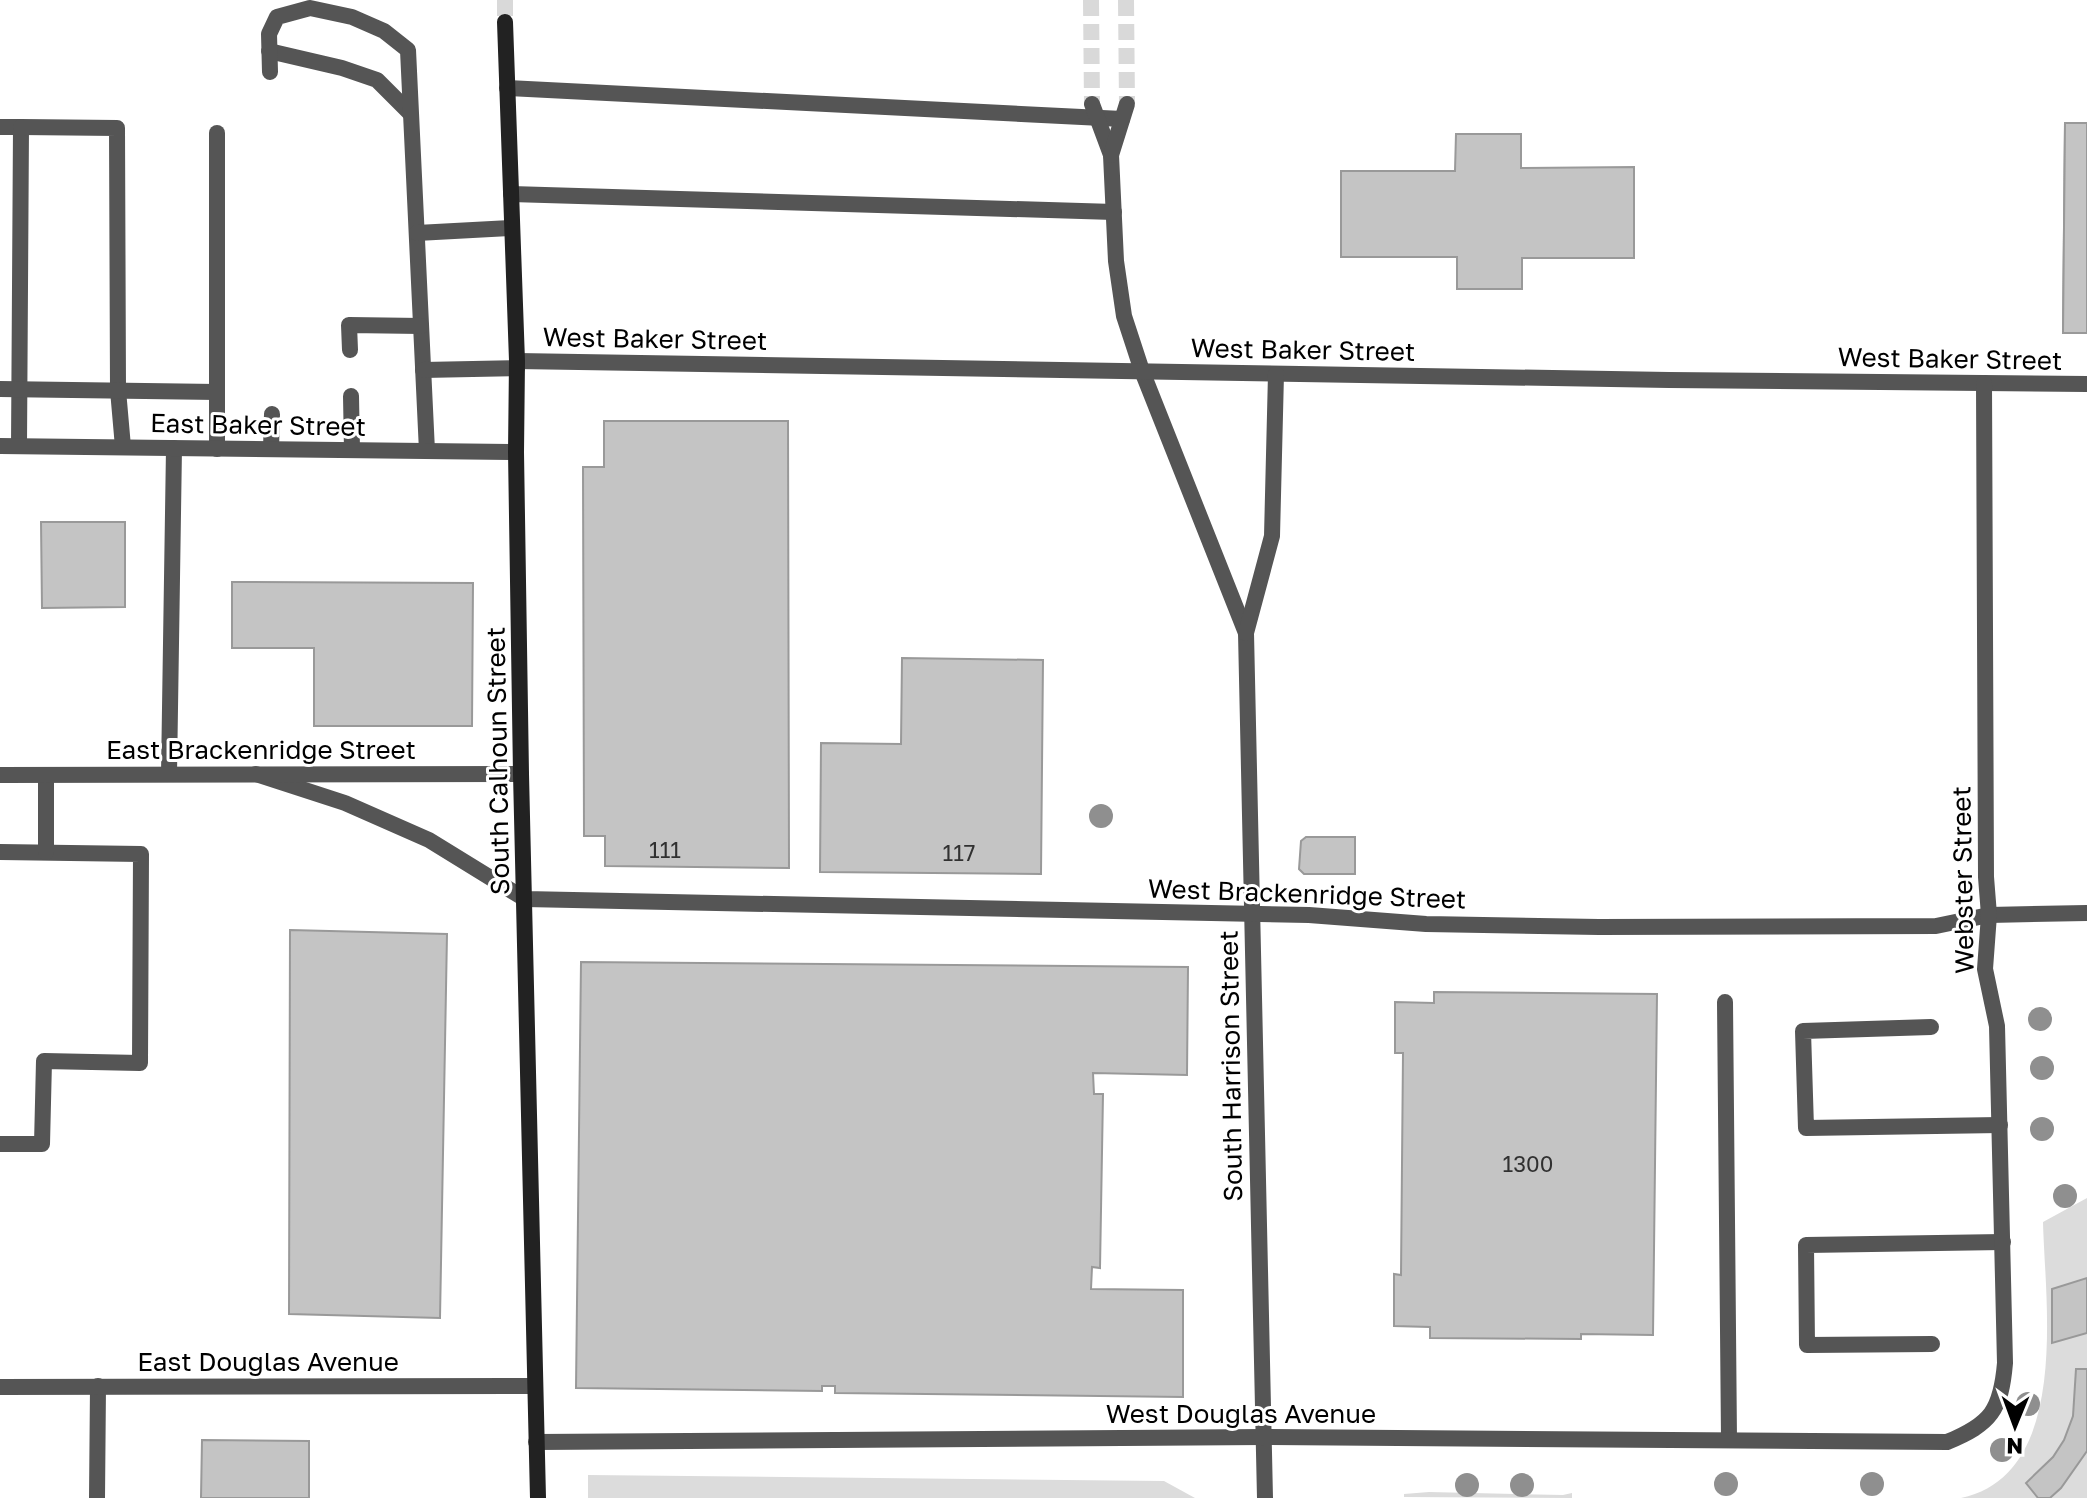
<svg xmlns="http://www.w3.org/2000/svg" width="2087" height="1498" viewBox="0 0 2087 1498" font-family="'Golos Text',sans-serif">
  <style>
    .green { fill: #dcdcdc }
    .building { fill: #c4c4c4; stroke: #999; stroke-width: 2 }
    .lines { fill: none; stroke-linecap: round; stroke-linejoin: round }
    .street-tunnel { stroke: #d9d9d9; stroke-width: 16; stroke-dasharray: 16 8; stroke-linecap: butt }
    .secondary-tunnel { stroke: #d9d9d9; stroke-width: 16; stroke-dasharray: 16 8; stroke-linecap: butt }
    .lane { stroke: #555; stroke-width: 16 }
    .street { stroke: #555; stroke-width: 16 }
    .secondary { stroke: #222; stroke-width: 16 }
    .tree { fill: #8f8f8f }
    .labels { text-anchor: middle; stroke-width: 6; stroke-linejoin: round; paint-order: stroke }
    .number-label { font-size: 22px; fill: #313131 }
    .street-label { font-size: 26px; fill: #000; stroke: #fff }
  </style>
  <rect width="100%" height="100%" fill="#fff"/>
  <g class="green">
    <path d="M2087,1198V1498H1961C2071,1474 2045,1304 2043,1222Z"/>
    <polygon points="588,1475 1164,1481 1195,1498 588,1498"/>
    <polygon points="1429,1492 1563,1495 1572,1493 1572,1498 1404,1497 1404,1494"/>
  </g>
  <g class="building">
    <polygon points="2065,123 2087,123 2087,333 2063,333"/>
    <polygon points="2065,123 2087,123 2087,333 2063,333"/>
    <polygon points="1456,134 1521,134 1521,168 1634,167 1634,258 1522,258 1522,289 1457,289 1457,257 1341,257 1341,171 1455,171"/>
    <polygon points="604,421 788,421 789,868 605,866 605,836 584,836 583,467 604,467"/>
    <polygon points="41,522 125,522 125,607 42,608"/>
    <polygon points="232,582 473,583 472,726 314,726 314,648 232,648"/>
    <polygon points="902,658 1043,660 1041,874 820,872 821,743 901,744"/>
    <polygon points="1306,837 1355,837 1355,874 1304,874 1299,869 1301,841"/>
    <polygon points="290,930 447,934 440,1318 289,1314"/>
    <polygon points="581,962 1188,967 1187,1075 1093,1073 1094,1094 1103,1094 1100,1268 1092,1267 1091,1289 1183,1290 1183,1397 835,1393 835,1386 822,1386 822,1391 576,1388"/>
    <polygon points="1434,992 1657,994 1653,1335 1581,1334 1581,1339 1430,1338 1430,1327 1394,1326 1394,1274 1401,1275 1403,1053 1395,1053 1395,1002 1434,1003"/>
    <polygon points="2087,1278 2087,1333 2052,1343 2052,1289"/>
    <polygon points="2076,1369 2087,1369 2087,1451 2061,1488 2050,1498 2038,1498 2026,1483 2053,1457 2064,1440 2073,1416"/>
    <polygon points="202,1440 309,1441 309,1498 201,1498"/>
  </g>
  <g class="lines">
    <g class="street-tunnel">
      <polyline points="1091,0 1092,104"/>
      <polyline points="1126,0 1127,104"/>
    </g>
    <polyline class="secondary-tunnel" points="505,0 505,22"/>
    <g class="lane">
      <polyline points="269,51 342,68 377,80 410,113"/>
      <polyline points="270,72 269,34 277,17 310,8 352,17 384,31 408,50 427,451"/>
      <polyline points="507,88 1122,119"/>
      <polyline points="0,127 21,127 19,446"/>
      <polyline points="21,127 117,128 118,390 123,447"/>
      <polyline points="511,194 1114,212"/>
      <polyline points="417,233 512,228"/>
      <polyline points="350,350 349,325 421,326"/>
      <polyline points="423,370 517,368"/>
      <polyline points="0,389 217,392"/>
      <polyline points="351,396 352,450"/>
      <polyline points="217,449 217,133"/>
      <polyline points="271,449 272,414"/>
      <polyline points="169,774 174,448"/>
      <polyline points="0,852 141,854 140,1063 44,1061 42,1144 0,1144"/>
      <polyline points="46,852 46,775"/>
      <polyline points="1725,1002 1729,1439"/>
      <polyline points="1931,1027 1803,1031 1806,1128 2000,1125"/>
      <polyline points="1932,1344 1807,1345 1806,1245 2003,1242"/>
      <polyline points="97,1498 98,1386"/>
    </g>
    <g class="street">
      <polyline points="1092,104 1111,155 1116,261 1124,316 1142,371 1246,633 1265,1498"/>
      <polyline points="1111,155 1127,104"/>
      <polyline points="517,361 1669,380 2087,384"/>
      <polyline points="0,446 516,452"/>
      <polyline points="1246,633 1272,536 1276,374"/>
      <polyline points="256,774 345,803 429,840 525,899 1309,915 1426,924 1599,927 1936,926 1989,915 2087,913"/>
      <polyline points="0,775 521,774"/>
      <polyline points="0,1387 535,1386"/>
      <path d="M536,1442L1264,1437L1947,1442C1991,1424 2001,1410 2005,1363L1997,1026L1985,969L1989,915L1986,877L1984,383"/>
    </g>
    <polyline class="secondary" points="505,22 517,361 516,452 521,774 538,1498"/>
  </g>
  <g class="tree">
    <circle cx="1101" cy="816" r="12"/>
    <circle cx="2040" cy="1019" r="12"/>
    <circle cx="2042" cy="1068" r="12"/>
    <circle cx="2042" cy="1129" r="12"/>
    <circle cx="2065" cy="1196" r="12"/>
    <circle cx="2028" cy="1404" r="12"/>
    <circle cx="2002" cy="1450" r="12"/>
    <circle cx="1726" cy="1484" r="12"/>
    <circle cx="1872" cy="1484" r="12"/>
    <circle cx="1467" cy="1485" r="12"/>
    <circle cx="1522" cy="1485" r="12"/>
  </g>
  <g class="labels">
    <g class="number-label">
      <text x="665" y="858">111</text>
      <text x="959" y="861">117</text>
      <text x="1528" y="1172">1300</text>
    </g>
    <g class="street-label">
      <text transform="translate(655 339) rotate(1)" y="9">West Baker Street</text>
      <text transform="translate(1303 350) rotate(1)" y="9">West Baker Street</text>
      <text transform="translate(1950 359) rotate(1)" y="9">West Baker Street</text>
      <text transform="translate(258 425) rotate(1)" y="9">East Baker Street</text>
      <text x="261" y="759">East Brackenridge Street</text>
      <text transform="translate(498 761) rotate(-91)" y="9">South Calhoun Street</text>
      <text transform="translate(1963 880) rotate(-91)" y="9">Webster Street</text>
      <text transform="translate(1307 894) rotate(2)" y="9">West Brackenridge Street</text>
      <text transform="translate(1231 1066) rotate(-91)" y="9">South Harrison Street</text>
      <text x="268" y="1371">East Douglas Avenue</text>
      <text x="1241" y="1423">West Douglas Avenue</text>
    </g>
  </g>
  <g transform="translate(2015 1426) rotate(181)" stroke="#ffffff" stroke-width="6" paint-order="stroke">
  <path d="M0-6L14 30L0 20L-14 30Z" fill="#000000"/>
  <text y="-12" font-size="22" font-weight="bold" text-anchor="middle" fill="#000000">N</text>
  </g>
</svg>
